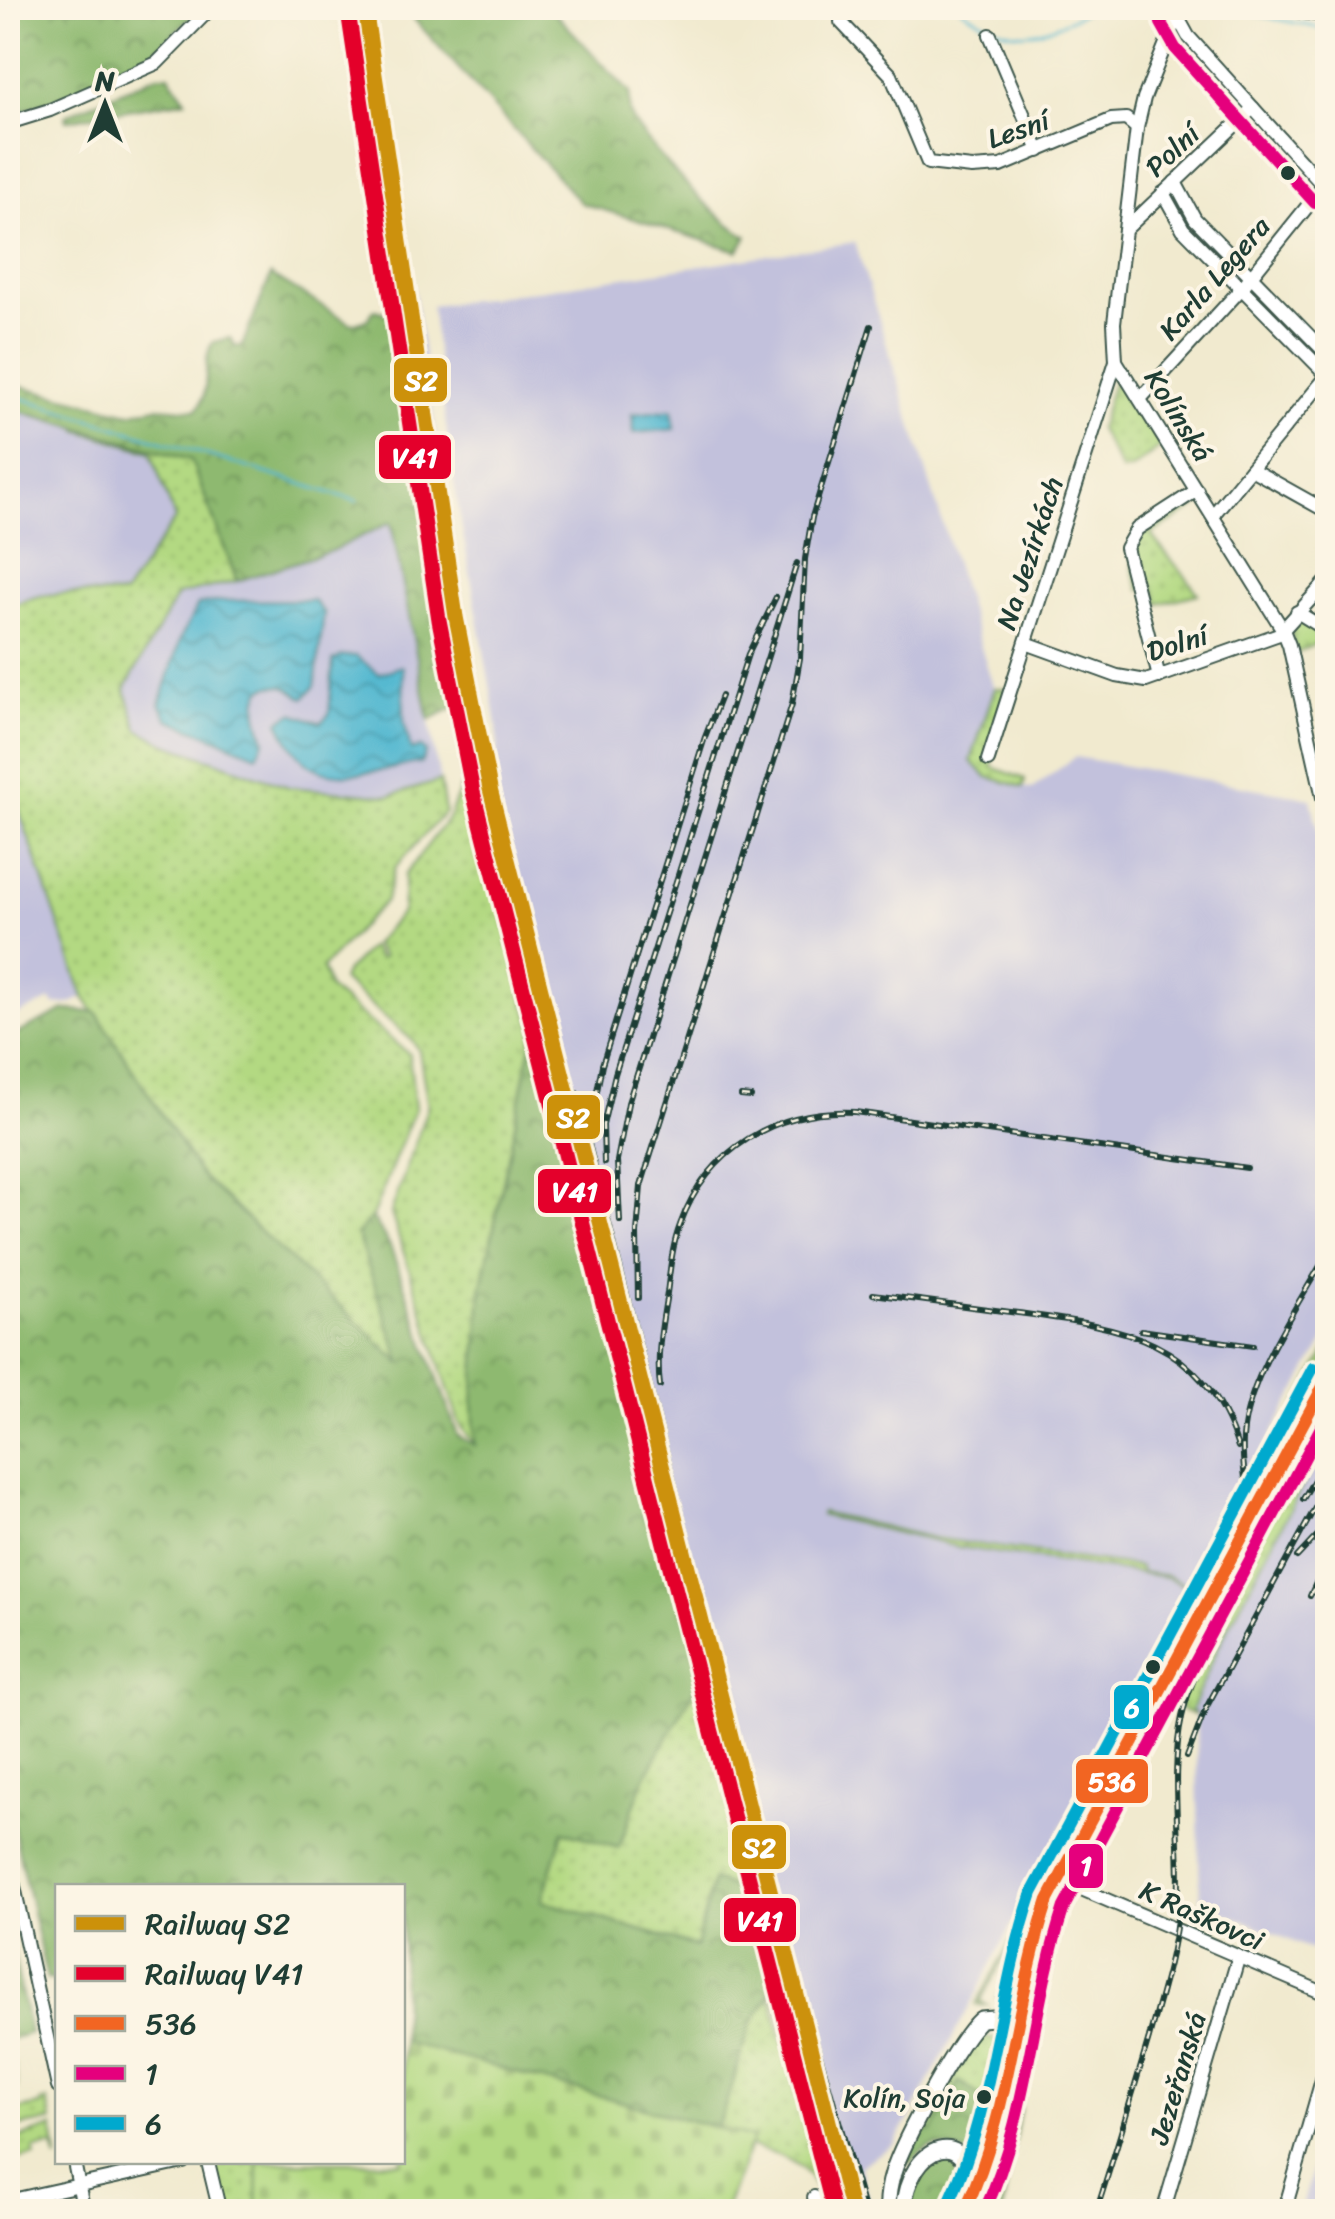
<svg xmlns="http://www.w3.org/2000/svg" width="1335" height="2219" viewBox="0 0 1335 2219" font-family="Sriracha,sans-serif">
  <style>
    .industrial { fill: #c2c1dc }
    .grass { fill: url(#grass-dots); stroke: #698b5b; stroke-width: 2.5 }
    .forest { fill: url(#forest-crowns); stroke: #567b52; stroke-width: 2.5 }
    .cemetery { fill: url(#cemetery-stones); stroke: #698b5b; stroke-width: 2.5 }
    .water { fill: url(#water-waves); stroke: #387a82; stroke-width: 2.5 }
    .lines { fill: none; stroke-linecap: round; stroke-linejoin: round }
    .stream { stroke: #52b8d0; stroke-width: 2.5 }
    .minor-casing { stroke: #3e574b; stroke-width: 16 }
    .major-casing { stroke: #3e574b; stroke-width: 19 }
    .minor { stroke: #fff; stroke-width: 12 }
    .major { stroke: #fff; stroke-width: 15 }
    .rail-casing { stroke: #1f3d34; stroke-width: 6 }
    .rail { stroke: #fcf5e5; stroke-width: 2.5; stroke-dasharray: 8; stroke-linecap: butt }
    .bus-1-casing { stroke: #fcf5e5; stroke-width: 20 }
    .bus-2-casing { stroke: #fcf5e5; stroke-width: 20 }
    .bus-3-casing { stroke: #fcf5e5; stroke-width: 20 }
    .bus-1 { stroke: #f26522; stroke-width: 12 }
    .bus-2 { stroke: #e5007d; stroke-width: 12 }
    .bus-3 { stroke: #00a9ce; stroke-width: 12 }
    .rail-1-casing { stroke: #fcf5e5; stroke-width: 22 }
    .rail-2-casing { stroke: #fcf5e5; stroke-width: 22 }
    .rail-1 { stroke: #cc910a; stroke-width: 15 }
    .rail-2 { stroke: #e4002b; stroke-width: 15 }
    .bus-dot { fill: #1f3d34; stroke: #fcf5e5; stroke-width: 4 }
    .labels { text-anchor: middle; stroke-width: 8; stroke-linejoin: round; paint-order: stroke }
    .bus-label { font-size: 26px; fill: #1f3d34; stroke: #fcf5e5; text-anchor: end }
    .street-label { font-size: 28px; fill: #1f3d34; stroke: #fcf5e5 }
    .line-badge { stroke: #fcf5e5; stroke-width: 4 }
    .badge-label { font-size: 28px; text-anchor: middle; font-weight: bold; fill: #fff }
  </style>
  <defs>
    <pattern id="grass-dots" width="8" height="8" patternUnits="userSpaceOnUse" patternTransform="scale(2.5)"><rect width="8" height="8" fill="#b3d982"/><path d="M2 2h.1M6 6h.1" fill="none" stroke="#9abb71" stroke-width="1.8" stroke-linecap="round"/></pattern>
    <pattern id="forest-crowns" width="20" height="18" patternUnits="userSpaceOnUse" patternTransform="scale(2.5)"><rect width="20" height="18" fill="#8eb970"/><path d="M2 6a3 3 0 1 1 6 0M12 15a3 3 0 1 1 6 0" fill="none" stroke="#73985d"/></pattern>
    <pattern id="cemetery-stones" width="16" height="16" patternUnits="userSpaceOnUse" patternTransform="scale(2.5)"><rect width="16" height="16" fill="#b3d982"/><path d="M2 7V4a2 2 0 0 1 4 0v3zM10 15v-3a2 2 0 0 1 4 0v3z" fill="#9abb71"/></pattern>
    <pattern id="water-waves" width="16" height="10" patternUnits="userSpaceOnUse" patternTransform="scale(2.5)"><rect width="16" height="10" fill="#52b8d0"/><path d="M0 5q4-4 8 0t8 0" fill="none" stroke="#4397aa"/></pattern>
  </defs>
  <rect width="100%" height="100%" fill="#fcf5e5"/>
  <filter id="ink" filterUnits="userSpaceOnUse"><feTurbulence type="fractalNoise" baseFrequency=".01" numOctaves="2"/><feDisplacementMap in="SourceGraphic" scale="20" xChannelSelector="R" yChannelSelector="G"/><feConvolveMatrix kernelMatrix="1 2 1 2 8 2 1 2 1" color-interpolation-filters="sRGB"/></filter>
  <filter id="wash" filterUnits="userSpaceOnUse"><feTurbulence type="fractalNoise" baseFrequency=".0048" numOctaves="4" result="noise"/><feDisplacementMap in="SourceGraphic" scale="40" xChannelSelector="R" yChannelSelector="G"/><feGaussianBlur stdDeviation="2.25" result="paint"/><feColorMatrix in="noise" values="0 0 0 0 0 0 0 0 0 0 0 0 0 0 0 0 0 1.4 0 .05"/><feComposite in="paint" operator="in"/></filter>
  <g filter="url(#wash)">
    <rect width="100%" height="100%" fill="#f1eacf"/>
    <g class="industrial">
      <polygon points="352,8 372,8 463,616 492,764 498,748 497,725 451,466 431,306 855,242 995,692 988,777 1032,789 1075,757 1311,798 1328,878 1327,1336 1183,1590 974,1998 895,2144 860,2166 871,2211 839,2211 478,792 443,619"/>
      <polygon points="8,408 152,452 176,519 124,595 48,594 22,599 8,608"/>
      <polygon points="392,521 440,781 389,796 289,787 167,744 138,729 125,689 177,595 237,581"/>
      <polygon points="8,778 84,997 70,1004 54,1005 51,1000 8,1019"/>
      <polygon points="1327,1439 1327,1956 1200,1902 1196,1715 1191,1710 1218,1647"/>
      <polygon points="1327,2115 1327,2211 1301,2211"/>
    </g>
    <g class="grass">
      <polygon points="1119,377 1163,445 1131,469 1122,471 1099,429 1114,380"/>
      <path d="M77,430L191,460L237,581L177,595L125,689L138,729L167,744L289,787L389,796L440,781L445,812L395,867L386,900L322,968L329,989L409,1054L415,1108L372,1217L357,1234L404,1366L201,1176L84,997L8,778V608C41,587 86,595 124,595L175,519L151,452Z"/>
      <path d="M1190,500L1197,506L1151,534C1165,556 1185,572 1198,594L1158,604L1153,587L1140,590L1133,569L1132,539Z"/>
      <polygon points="1298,619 1327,635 1327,642 1325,639 1297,653 1290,631"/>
      <polygon points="995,688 1006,689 992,767 1025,779 1023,787 987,777 971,761"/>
      <polygon points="463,783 471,784 494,867 514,964 534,1031 481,1291 476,1446 459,1423 391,1213 428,1106 419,1051 412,1040 342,980 346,971 371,946 379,959 383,957 374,944 402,912 405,875 449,817"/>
      <polygon points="1327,1349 1327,1364 1251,1505 1265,1464"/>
      <polygon points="1327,1387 1327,1439 1218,1647 1191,1710 1196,1715 1182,1710 1173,1701 1173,1694 1189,1667 1186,1663 1211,1617 1214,1602"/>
      <polygon points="821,1512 933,1538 1140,1567 1140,1572 1168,1576 1197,1592 1167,1577 959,1547 820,1515"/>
      <polygon points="702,1675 762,1909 736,1887 697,1947 542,1901 563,1831 619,1848 642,1782"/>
      <polygon points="1059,1854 1035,1913 1009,1994 1005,2000 997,1998 1018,1966 1024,1943 1015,1938 980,2001 986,2005 976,2005"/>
      <polygon points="780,1979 833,2186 820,2189 819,2162 807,2101 773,1990"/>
      <path d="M770,1995L815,2158L816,2188C803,2159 777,2155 749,2146L752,2138L718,2128L751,2024Z"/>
      <polygon points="976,2036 1002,2041 996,2100 984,2099 959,2082 933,2131 925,2131"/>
      <polygon points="8,2061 14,2064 17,2087 9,2090 16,2110 41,2105 41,2102 47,2101 52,2121 17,2127 8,2101"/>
      <polygon points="53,2127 57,2160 53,2146 34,2149 35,2156 9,2161 8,2142"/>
      <polygon points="214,2162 258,2162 257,2211 226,2211"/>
    </g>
    <g class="forest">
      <polygon points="8,8 200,8 148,59 90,87 8,116"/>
      <path d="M404,8H550L630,93C630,100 628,110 631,116C641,141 723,226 747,236L738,251L581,203Z"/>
      <polygon points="158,75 169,75 186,100 67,120 66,115"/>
      <path d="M271,275L352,324L368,319L374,310L398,316L459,705L429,720L391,522L331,551L237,581L191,460L8,408V383L129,413L157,407L196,410C213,391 200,361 213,342L230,338L236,347L242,346Z"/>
      <path d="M65,1010L96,1012L201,1176L402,1364L357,1234L372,1217L390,1246L458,1436L475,1445L473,1403L481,1291L534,1031L549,1072L702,1675L642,1783L619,1848L563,1831L542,1901L696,1947L713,1880C771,1899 766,1925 780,1979L751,2024L718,2128L403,2042L402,1886H58L57,1980L47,1979L8,1804V1038Z"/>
      <polygon points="8,1930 30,2033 8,2040"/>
      <path d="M959,2081L984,2099L996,2100L983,2153C955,2162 941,2127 911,2163L902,2162L925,2131H933Z"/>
      <polygon points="1009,2105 1020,2108 1002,2211 972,2212 1001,2143"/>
      <path d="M937,2157L956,2161C969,2178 962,2193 954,2211L908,2212L916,2176Z"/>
    </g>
    <polygon class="cemetery" points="403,2042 753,2138 724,2211 257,2211 258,2162 402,2162"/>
    <g class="water">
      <polygon points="672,410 675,429 634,433 632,414"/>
      <path d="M313,600L324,613L315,686L304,698C295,695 293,688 284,686C245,680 258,720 265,740L257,755L168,719L160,704L181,637L198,605L221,601Z"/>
      <path d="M342,656H356L379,674L402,666L403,668L404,721L411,750L421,747L426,752L421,763C411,763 401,767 390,769C331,779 304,780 279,721L293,713L321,723L329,714L333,661Z"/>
    </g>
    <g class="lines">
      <g class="stream">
        <path d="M960,8C1017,46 1035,37 1094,8"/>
        <polyline points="1225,8 1328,30"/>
        <polyline points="8,394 357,501"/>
      </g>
    </g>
  </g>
  <g filter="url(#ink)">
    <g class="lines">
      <g class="minor-casing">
        <g id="minor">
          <polyline points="1176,8 1177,16 1188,36 1328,191"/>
          <polyline points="1280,8 1328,16"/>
          <polyline points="1177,16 1144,98 1137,128 1114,323 1116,361 1283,630 1289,645 1328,820"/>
          <polyline points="841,22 891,75 928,163 972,168 1001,166 1111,120 1126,119 1137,128"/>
          <polyline points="990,35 1039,151"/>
          <polyline points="8,123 50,110 157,63 211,8"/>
          <polyline points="1175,182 1195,219 1328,355"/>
          <polyline points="1163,193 1183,229 1328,376"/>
          <polyline points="1126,229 1253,108"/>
          <polyline points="1140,399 1241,289 1323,187"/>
          <polyline points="1251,469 1328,512"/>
          <polyline points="1213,515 1328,375"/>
          <polyline points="1297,612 1328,631"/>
          <polyline points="1026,643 1117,676 1146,681 1279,634 1328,580"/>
          <polyline points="1159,677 1126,548 1137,529 1197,490"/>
          <polyline points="988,760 1116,361"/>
          <polyline points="8,1859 58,2087"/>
          <polyline points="1058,1879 1328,1995"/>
          <polyline points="74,2162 84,2212"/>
          <polyline points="208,2162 220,2212"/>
          <polyline points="814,2197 817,2212"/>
          <polyline points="8,2201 183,2162"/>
          <polyline points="1163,2212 1238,1959"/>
          <polyline points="1284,2212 1328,2059"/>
        </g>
      </g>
      <g class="major-casing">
        <g id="major">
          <path d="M888,2212C887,2199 889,2186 893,2173C902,2143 959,2037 981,2019L1017,2016"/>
          <path d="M903,2212C908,2140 973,2125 970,2193"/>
          <path d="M964,2212C1015,2121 1010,1999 1048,1900L1328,1376"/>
        </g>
      </g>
      <use href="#minor" class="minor"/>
      <use href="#major" class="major"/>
      <g class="rail-casing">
        <g id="rail">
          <polyline points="576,1092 806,2005 865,2212"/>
          <polyline points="596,1096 602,1065 705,737 721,696"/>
          <polyline points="741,1096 751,1097"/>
          <polyline points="604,1163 603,1125 615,1074 748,654 776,597"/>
          <polyline points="620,1221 617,1161 628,1103 797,563"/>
          <path d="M873,1294C922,1300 970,1307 1018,1313C1120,1327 1201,1336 1238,1447"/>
          <polyline points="638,1298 637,1233 641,1186 792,704 800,658 805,559 812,517 871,326"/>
          <polyline points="1141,1330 1253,1346"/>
          <path d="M660,1386C656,1355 662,1323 667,1293C670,1270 672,1246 680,1225C707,1149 777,1108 855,1112L1247,1168"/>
          <polyline points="1303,1499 1328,1455"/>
          <polyline points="1297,1557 1328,1524"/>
          <polyline points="1310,1596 1328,1557"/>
          <polyline points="1187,1757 1206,1708 1328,1484"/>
          <path d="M1096,2212C1115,2154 1132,2096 1149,2038C1159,1999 1172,1960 1177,1920C1184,1854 1168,1781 1182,1717C1194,1660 1235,1613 1247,1556C1256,1512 1238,1471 1244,1428C1252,1370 1299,1304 1328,1252"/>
        </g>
      </g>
      <use href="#rail" class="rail"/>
      <g class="bus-1-casing">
        <path id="bus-1" d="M964,2212C1011,2113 1014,2003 1048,1900L1328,1377"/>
      </g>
      <g class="bus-2-casing">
        <g id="bus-2">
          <polyline points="1159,10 1161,23 1175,48 1315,203"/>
          <path d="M984,2212C1029,2115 1031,2007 1064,1907L1328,1414"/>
        </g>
      </g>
      <g class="bus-3-casing">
        <path id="bus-3" d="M948,2205C995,2106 997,1996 1032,1893L1313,1368"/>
      </g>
      <use href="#bus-1" class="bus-1"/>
      <use href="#bus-2" class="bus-2"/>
      <use href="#bus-3" class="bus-3"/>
      <g class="rail-1-casing">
        <polyline id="rail-1" points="365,8 456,617 490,789 852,2212"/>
      </g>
      <g class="rail-2-casing">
        <polyline id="rail-2" points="348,11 439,620 473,792 834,2212"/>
      </g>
      <use href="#rail-1" class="rail-1"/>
      <use href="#rail-2" class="rail-2"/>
    </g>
  </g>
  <g class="bus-dot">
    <circle cx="1288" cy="173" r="9"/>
    <circle cx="1153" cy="1667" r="9"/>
    <circle cx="984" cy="2097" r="9"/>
  </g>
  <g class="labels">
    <g class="bus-label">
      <text x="965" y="2107">Kolín, Soja</text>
    </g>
    <g class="street-label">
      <text transform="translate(1018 129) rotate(-19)" y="10">Lesní</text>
      <text transform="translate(1172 150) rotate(-43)" y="10">Polní</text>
      <text transform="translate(1214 278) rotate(-49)" y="10">Karla Legera</text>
      <text transform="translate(1179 415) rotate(58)" y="10">Kolínská</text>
      <text transform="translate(1029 553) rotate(-72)" y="10">Na Jezírkách</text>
      <text transform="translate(1177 643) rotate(-17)" y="10">Dolní</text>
      <text transform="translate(1202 1915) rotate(24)" y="10">K Raškovci</text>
      <text transform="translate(1177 2078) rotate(-73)" y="10">Jezeřanská</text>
    </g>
  </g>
  <g class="line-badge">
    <rect x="392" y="356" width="57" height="48" rx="10" fill="#cc910a"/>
    <rect x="377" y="433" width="76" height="48" rx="10" fill="#e4002b"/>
    <rect x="545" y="1093" width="57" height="48" rx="10" fill="#cc910a"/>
    <rect x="536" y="1167" width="77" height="48" rx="10" fill="#e4002b"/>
    <rect x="1112" y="1683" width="39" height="48" rx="10" fill="#00a9ce"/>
    <rect x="1074" y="1757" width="76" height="48" rx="10" fill="#f26522"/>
    <rect x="730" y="1823" width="58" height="48" rx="10" fill="#cc910a"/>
    <rect x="1067" y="1842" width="38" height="48" rx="10" fill="#e5007d"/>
    <rect x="722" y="1896" width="76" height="48" rx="10" fill="#e4002b"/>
  </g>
  <g class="badge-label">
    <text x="421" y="390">S2</text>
    <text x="415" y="467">V41</text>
    <text x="573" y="1127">S2</text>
    <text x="575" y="1201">V41</text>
    <text x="1132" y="1717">6</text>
    <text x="1112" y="1791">536</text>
    <text x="759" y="1857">S2</text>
    <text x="1086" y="1875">1</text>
    <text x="760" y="1930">V41</text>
  </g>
  <rect width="1335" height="2219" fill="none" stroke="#fcf5e5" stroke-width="40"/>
  <rect x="55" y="1884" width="350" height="280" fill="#fcf5e5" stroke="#a4ab9e" stroke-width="2.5"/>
  <rect x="75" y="1916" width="50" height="15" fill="#cc910a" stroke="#a4ab9e" stroke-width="2.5"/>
  <text x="145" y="1934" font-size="30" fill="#1f3d34">Railway S2</text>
  <rect x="75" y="1966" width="50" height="15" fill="#e4002b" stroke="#a4ab9e" stroke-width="2.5"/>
  <text x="145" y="1984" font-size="30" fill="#1f3d34">Railway V41</text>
  <rect x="75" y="2016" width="50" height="15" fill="#f26522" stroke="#a4ab9e" stroke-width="2.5"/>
  <text x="145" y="2034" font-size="30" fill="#1f3d34">536</text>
  <rect x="75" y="2066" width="50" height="15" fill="#e5007d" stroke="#a4ab9e" stroke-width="2.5"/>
  <text x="145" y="2084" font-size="30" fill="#1f3d34">1</text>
  <rect x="75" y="2116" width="50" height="15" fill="#00a9ce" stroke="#a4ab9e" stroke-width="2.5"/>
  <text x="145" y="2134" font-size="30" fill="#1f3d34">6</text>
  <g transform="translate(105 105)" stroke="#fcf5e5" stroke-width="8" paint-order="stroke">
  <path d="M0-8L18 38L0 25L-18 38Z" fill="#1f3d34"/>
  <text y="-15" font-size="28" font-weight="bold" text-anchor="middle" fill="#1f3d34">N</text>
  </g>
</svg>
